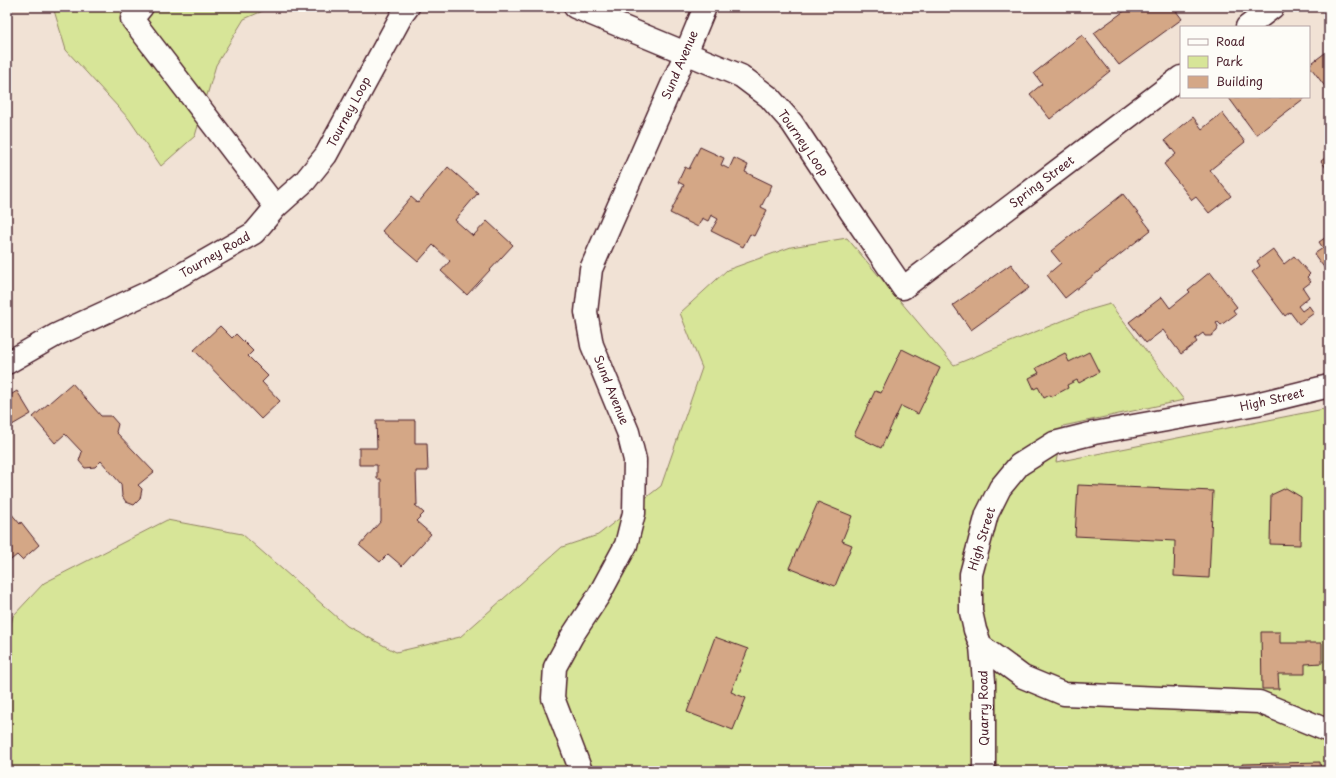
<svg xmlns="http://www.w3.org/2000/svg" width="1336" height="778" viewBox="0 0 1336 778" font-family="'Playpen Sans',sans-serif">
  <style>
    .green { fill: #d7e598; stroke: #908262 }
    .building { fill: #d4a786; stroke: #4a1f2b }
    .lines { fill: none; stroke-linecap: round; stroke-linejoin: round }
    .minor-casing { stroke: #4a1f2b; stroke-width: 25 }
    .minor { stroke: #fdfcf7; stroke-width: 22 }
    .labels { text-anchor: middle; stroke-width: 3; stroke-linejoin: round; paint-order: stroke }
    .street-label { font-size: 12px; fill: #4a1f2b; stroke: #fdfcf7 }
  </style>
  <rect width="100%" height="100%" fill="#f1e2d5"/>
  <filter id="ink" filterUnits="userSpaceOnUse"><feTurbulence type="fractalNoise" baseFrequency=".025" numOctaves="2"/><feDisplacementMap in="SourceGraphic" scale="8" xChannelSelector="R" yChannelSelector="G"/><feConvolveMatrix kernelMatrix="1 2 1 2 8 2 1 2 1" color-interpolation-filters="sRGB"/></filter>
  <g filter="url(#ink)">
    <g class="green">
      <polygon points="53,7 272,7 244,19 216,65 195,136 161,166 129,119 66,50"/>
      <polygon points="847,238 954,365 1089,310 1110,304 1184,400 1063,426 1056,462 1329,408 1329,771 7,771 7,642 13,616 44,583 167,520 242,534 347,626 396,652 460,637 562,547 598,535 661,486 702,368 680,313 727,270 791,247"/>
    </g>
    <g class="building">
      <polygon points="1130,7 1173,7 1182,19 1119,65 1094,33"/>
      <polygon points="1082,35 1110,71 1050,119 1030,94 1042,84 1034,73"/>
      <polygon points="1329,50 1329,92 1309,65"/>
      <polygon points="1230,97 1306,97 1256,135 1229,98"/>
      <polygon points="1222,113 1245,142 1210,170 1231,196 1209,213 1196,197 1192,200 1164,164 1176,154 1165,140 1193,117 1202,129"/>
      <polygon points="700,147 724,158 721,165 729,169 734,158 748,165 745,172 772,185 761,207 767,210 754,236 750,234 743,247 711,231 718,219 711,215 708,221 702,218 698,227 670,213 684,185 678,182 685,167 689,169"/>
      <polygon points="1329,155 1329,172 1321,161"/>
      <polygon points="448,167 478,193 455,220 473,236 487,221 513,245 467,295 441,271 450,261 433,245 418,262 382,231 411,197 418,203"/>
      <polygon points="1123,194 1151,230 1065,298 1047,275 1061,263 1051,251"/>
      <polygon points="1329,235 1329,274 1314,254 1323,248 1319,242"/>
      <polygon points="1273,249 1284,264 1294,256 1310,274 1307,277 1311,282 1303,288 1309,297 1298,306 1302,311 1309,306 1314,313 1299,324 1290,312 1285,316 1252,272 1260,266 1257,261"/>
      <polygon points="1011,264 1029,288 971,330 953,305"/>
      <polygon points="1210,272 1237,307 1233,310 1236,314 1221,325 1218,322 1216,323 1218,326 1217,331 1211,336 1205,336 1203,333 1195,339 1197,342 1181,354 1163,330 1146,343 1129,322 1162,297 1170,308 1190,292 1188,290"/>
      <polygon points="220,326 232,338 236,334 253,351 248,356 268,376 262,382 280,401 261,419 194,350"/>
      <polygon points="902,349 940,368 918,414 901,406 881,448 854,435 875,391 881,393"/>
      <polygon points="1089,352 1099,372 1079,383 1077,380 1067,385 1068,388 1051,397 1050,395 1044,398 1038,387 1034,389 1029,378 1039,373 1036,368 1065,353 1069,362"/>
      <polygon points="72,383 101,416 111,416 118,424 116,432 154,472 138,485 142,489 140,499 134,505 126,502 122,496 121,484 101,461 95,467 85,468 79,461 82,452 65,434 55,443 33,417"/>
      <polygon points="17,391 31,414 7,428 7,397"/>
      <polygon points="376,420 415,420 415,443 427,443 428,471 416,471 417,505 415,505 424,513 416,521 431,534 402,566 388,554 380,562 360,545 381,521 381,479 377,479 377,465 359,465 359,448 377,448"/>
      <polygon points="1078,485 1213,491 1209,578 1174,576 1175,541 1075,536"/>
      <polygon points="1286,488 1301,497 1300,545 1270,544 1271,495"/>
      <polygon points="818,502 852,516 842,541 852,545 835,586 789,568"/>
      <polygon points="10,512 20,524 21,522 39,545 22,560 17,555 7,563 7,515"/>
      <polygon points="1261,632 1280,632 1280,643 1322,643 1322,663 1305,664 1305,674 1278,674 1279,689 1262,689"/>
      <polygon points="715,637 748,649 731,692 746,698 733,730 687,712"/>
      <polygon points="1320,762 1321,771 1242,771 1242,764"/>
    </g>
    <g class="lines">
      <g class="minor-casing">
        <g id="minor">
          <polyline points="142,7 132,19 276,207"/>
          <polyline points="575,7 741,76 769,97 792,123 851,212 903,288 1181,77"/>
          <polyline points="1247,27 1273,7"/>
          <polyline points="7,363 56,335 160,287 254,233 276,207 305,181 326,155 402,15 408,7"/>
          <polyline points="1329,386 1256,404 1094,433 1054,443 1019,465 1000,488 987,514 971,574 971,612 975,630 981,646 1023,677 1064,694 1259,702 1329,731"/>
          <polyline points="981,646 984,681 984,771"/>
          <polyline points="581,771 553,698 555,667 572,636 599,595 626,545 634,513 635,460 628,432 592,345 586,312 591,269 686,53 705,7"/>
        </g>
      </g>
      <use href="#minor" class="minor"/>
    </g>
  </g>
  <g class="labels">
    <g class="street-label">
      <text transform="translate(680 65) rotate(-67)" y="4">Sund Avenue</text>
      <text transform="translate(349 112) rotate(-62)" y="4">Tourney Loop</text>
      <text transform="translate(803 143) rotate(55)" y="4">Tourney Loop</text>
      <text transform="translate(1042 182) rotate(-37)" y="4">Spring Street</text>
      <text transform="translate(215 255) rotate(-30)" y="4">Tourney Road</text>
      <text transform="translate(611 390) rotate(68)" y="4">Sund Avenue</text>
      <text transform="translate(1272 400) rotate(-13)" y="4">High Street</text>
      <text transform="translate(982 539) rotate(-73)" y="4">High Street</text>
      <text transform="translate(984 708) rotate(-91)" y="4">Quarry Road</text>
    </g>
  </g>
  <rect width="1336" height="778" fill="none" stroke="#fdfcf7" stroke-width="24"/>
  <rect x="12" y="12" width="1312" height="754" fill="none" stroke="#4a1f2b" stroke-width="1.5" filter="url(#ink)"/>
  <rect x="1180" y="26" width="130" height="72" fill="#fdfcf7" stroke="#b5a4a5"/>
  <rect x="1188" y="39" width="20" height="6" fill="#fdfcf7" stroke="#b5a4a5"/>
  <text x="1216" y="46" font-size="12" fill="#4a1f2b">Road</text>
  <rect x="1188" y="56" width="20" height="12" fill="#d7e598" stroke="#b5a4a5"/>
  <text x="1216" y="66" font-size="12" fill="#4a1f2b">Park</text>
  <rect x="1188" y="76" width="20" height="12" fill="#d4a786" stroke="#b5a4a5"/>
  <text x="1216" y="86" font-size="12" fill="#4a1f2b">Building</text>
</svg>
